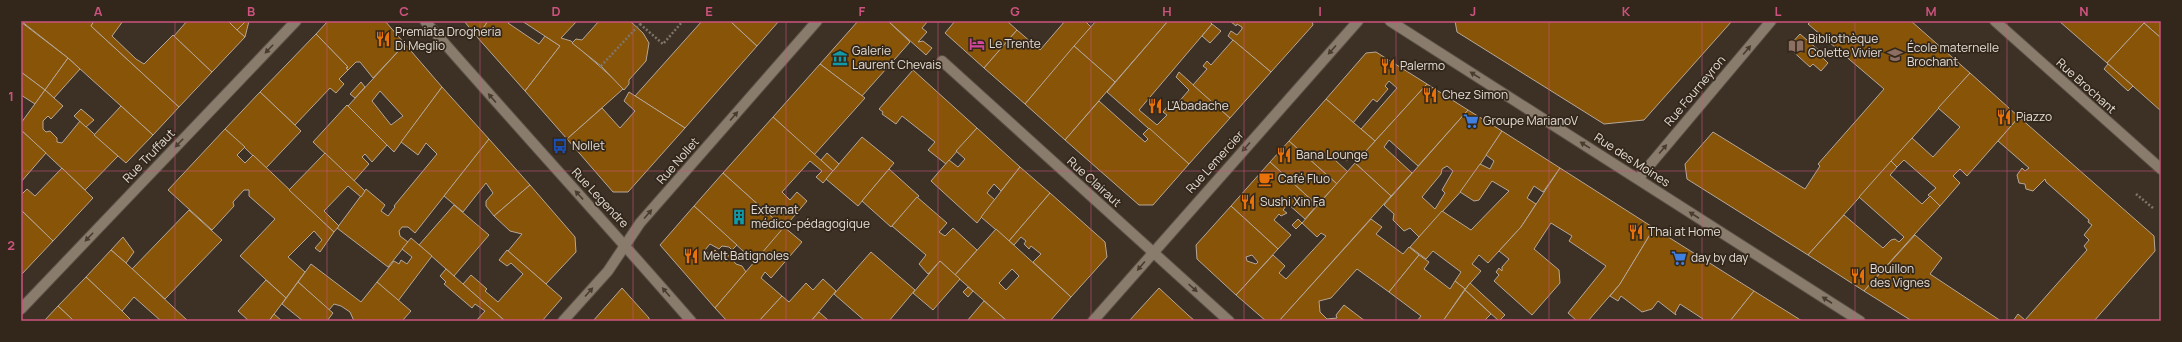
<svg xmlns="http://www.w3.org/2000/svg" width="2182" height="342" viewBox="0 0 2182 342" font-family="Manrope,sans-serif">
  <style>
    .building { fill: #885407; stroke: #b6a798; fill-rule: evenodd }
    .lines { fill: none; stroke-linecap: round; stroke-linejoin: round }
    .street-casing { stroke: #594f44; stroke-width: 12 }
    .path { stroke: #7f756a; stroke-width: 2.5; stroke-dasharray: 2 2; stroke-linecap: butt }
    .street { stroke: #897c6d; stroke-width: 10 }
    .oneway { fill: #483c2f }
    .grid { fill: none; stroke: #cc537f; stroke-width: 1; stroke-opacity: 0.55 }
    .labels { text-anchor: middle; stroke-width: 3.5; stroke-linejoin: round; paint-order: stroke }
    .poi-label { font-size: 12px; fill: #e4dcd4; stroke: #32271a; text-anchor: start }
    .street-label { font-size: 12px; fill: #e4dcd4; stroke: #32271a }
    .neatline { fill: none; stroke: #cc537f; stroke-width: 1.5 }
    .grid-label { font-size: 13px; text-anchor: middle; font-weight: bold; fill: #cc537f }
  </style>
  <rect width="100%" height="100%" fill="#3c3124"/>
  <g class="building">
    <polygon points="21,21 94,21 91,26 179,107 153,135 68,58"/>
    <polygon points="94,21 123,21 112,36 136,59 144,64 173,35 212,72 179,107 91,26"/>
    <polygon points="187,21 228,21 245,37 212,72 174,36"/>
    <polygon points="228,21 246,21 237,30"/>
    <polygon points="246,21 249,21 245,37 237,30"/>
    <polygon points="328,21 385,21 405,44 373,78 360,62 356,62 348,70 346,68 348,67 316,34"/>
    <polygon points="464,21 488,21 477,37"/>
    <polygon points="488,21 509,21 508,23 539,44 545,36 560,46 525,91 477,37"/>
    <polygon points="522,21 577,21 561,38 571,41 623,87 623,89 567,139 525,91 560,46"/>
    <polygon points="599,21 630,21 643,33 649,43 646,61 629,80 629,84 624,90 601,66 572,43 576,39 582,40"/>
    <polygon points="702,21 730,21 757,46 685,128 635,96"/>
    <polygon points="730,21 779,21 757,46"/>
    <polygon points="858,21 888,21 910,42 862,96 820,64"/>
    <polygon points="888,21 928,21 922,28 927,32 918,42 923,41 932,48 926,55"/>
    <polygon points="955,21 1007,21 1017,30 984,68 945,33"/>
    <polygon points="1065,21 1085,21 1091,27 1025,104 984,68 1017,30 1040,50"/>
    <polygon points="1096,21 1168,21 1115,82 1074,46"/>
    <polygon points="1168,21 1209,21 1212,24 1139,110 1157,125 1167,115 1163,112 1167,107 1171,111 1189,90 1176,77 1179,72 1230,118 1189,164 1107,92"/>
    <polygon points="1230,21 1312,21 1313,25 1271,72 1228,36 1231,31 1237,35 1242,29 1242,27 1237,24 1236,26"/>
    <polygon points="1455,21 1732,21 1644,120 1604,124 1457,32"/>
    <polygon points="1811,21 1911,21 1970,73 1808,255 1687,179 1685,164 1713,132 1805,189 1820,166 1818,164 1884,89 1808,24"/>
    <polygon points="2059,21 2146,21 2107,63"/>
    <polygon points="2146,21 2161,21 2161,38 2144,23"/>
    <polygon points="21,22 68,58 45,90 21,72"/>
    <polygon points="2144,23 2161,38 2161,111 2107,63"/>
    <polygon points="1212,24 1221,31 1210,43 1202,36"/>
    <polygon points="316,34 348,67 346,68 348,70 339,79 344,84 336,93 330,88 295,125 260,92"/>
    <polygon points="1800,34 1822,53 1821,56 1828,63 1821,71 1813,64 1810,67 1788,47"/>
    <polygon points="1233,40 1271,72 1230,118 1193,85 1207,69 1203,66 1207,61 1211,65"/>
    <path d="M405,44L442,87L394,152L348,106ZM380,91L403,116L391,125L372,101Z"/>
    <polygon points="1074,46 1115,82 1065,140 1025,104"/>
    <polygon points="1376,52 1427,84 1375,141 1361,129 1397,88 1389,81 1385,86 1388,89 1377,102 1373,99 1353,123 1326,99 1366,53"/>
    <polygon points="68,58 80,69 54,98 45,90"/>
    <polygon points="820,64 865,98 814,155 773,117"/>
    <polygon points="2108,64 2133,86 2128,91 2104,69"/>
    <polygon points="913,70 977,128 946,164 928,150 935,142 902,116 896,124 882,114 883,112 879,109"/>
    <polygon points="21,72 45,90 35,104 21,95"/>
    <polygon points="1970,73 2019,117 1967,176 1960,169 1953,176 1960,183 1940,206 1928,195 1936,188 1904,160 1897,167 1891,161 1912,138 1933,157 1960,127 1938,108"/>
    <polygon points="361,82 365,87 355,98 350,94"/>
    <polygon points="1427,84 1468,110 1418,166 1389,140 1384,147 1412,173 1391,196 1355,163"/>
    <polygon points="442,87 489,139 415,233 408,227 402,227 399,231 400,236 408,242 388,267 337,228 366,189 385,205 381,211 388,216 395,207 394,206 437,154 426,143 418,155 401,142"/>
    <polygon points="45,90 63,106 51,119 48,116 43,121 43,129 46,132 50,131 57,138 57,142 62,143 80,121 118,156 85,190 21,130 21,123"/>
    <polygon points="260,92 301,131 266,168 225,129"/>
    <polygon points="629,92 685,128 628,192 613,192 567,139 602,108 620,128 635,111 624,101"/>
    <polygon points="1326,99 1375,141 1356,162 1350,158 1347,161 1338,154 1334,159 1348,172 1337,184 1289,141"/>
    <polygon points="1099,101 1145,142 1148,139 1143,134 1149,128 1189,164 1153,205 1139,205 1065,140"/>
    <polygon points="347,105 387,145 372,162 365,154 362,157 369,164 354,181 313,142"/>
    <polygon points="121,106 153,135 126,163 94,135"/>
    <polygon points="81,109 94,120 86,127 74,116"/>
    <path d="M1468,110L1502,131L1466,186L1419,237L1410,228L1404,231L1393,220L1394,214L1384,205ZM1447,166L1453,171L1442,190L1445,193L1435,209L1422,197L1441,174L1442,169Z"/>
    <polygon points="773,117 833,171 823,183 816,177 822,171 810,161 782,192 790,200 797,192 807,201 784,228 723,173"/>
    <polygon points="2019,117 2154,236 2155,251 2094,321 2013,321 2018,314 2025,320 2087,250 2084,246 2089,240 2084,235 2092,225 2088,222 2089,220 2046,182 2045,179 2033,191 2026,189 2025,184 2019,183 2017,175 2022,168 2025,171 2029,168 1998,141"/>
    <polygon points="977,128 1020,167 1001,191 994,184 987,193 995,200 977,223 931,181 949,160 958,167 965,159 956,151"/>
    <polygon points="225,129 245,147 237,155 245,163 253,155 334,232 320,252 315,248 322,240 314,231 288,257 305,272 286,298 240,256 275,219 249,196 249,190 244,190 233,202 234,206 212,230 168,190"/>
    <polygon points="21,130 46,153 21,182"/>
    <polygon points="1502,131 1560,168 1543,192 1534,186 1527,198 1536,204 1521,227 1488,263 1479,255 1472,264 1481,271 1465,289 1455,281 1461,272 1433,251 1426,259 1410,247 1442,211 1471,230 1509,191 1492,181 1479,200 1474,201 1460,192 1480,164 1490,169 1494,161 1486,155"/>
    <polygon points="862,137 894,163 858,206 826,179"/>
    <polygon points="489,139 530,185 494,216 486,206 486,201 493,193 486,183 463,212 444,196"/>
    <polygon points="1289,141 1337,184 1317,205 1270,162"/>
    <polygon points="325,153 365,191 361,197 348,186 324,211 339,226 334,232 289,190"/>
    <polygon points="827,153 839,164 833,171 821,160"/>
    <polygon points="1891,161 1897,167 1890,175 1922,204 1930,196 1940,206 1864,291 1808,255 1844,215 1883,248 1891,240 1895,239 1899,242 1904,237 1859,197"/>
    <polygon points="1270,162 1317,205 1305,219 1288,204 1283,210 1287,213 1281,216 1279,214 1274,220 1291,235 1278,249 1231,206"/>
    <polygon points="1355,163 1391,196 1279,321 1266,321 1236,295 1273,255 1285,266 1279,273 1286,279 1326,236 1321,233 1317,237 1302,223"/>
    <polygon points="1020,167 1050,193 1009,241 981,217"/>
    <polygon points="62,168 93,198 53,241 21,210 21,195 27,189 35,196"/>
    <polygon points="1560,168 1654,228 1620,284 1588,321 1577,321 1568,313 1606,266 1569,241 1572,236 1551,223 1534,249 1559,270 1560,283 1532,315 1494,281 1499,275 1496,272 1499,268 1502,271 1502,267 1509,259 1499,251 1521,227"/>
    <polygon points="889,169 919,196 891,227 862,201"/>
    <polygon points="723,173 784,228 755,262 694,206"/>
    <polygon points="530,185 575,237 576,252 546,284 508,251 522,234 510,231 494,216"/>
    <polygon points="1050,193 1105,242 1107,257 1071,297 1033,262 1041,254 1031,246 1029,249 1024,244 1026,241 1021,237 1014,245 1009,241"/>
    <polygon points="917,197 947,223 939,232 945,236 953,228 977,250 955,275 940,261 928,274 919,264 926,255 892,226"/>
    <polygon points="454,205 489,235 454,276 419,245"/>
    <polygon points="694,206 737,245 732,250 729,247 722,246 719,249 710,244 705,250 709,255 715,250 719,254 724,250 736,264 742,266 746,272 715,308 660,245"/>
    <path d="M1231,206L1278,249L1236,295L1197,259L1196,245ZM1252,255L1258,262L1256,264L1247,261L1246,257Z"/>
    <polygon points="21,210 53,241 21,275"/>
    <polygon points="189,210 222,240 165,299 132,269"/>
    <polygon points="1298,219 1302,223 1296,229 1292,225"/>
    <polygon points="1371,219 1382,227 1376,234 1403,254 1409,247 1419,255 1389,292 1357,269 1331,298 1319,301 1320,312 1327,319 1337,318 1336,315 1344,305 1365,321 1279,321"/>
    <polygon points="784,227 802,242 771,278 765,272 761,278 782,296 759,321 727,321 715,308"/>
    <polygon points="1654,228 1754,291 1730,321 1702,321 1703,319 1680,304 1675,313 1676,315 1658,301 1652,309 1642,312 1621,296 1618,301 1610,296 1620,284"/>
    <path d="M996,229L1071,297L1050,321H1007L955,275ZM1012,269L1019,276L1006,290L999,283Z"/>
    <polygon points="1915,235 1942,258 1930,274 2001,321 1912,321 1864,291"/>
    <polygon points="123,237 134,252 126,263 111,250"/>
    <polygon points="411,238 432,256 398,301 377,282 394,261 399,264 401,260 407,264 412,257 402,249"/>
    <polygon points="111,250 126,263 188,321 161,321 134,297 122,311 86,277"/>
    <polygon points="507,250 562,298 542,321 505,321 463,284 471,275 487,289 485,291 498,302 523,274 511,263 507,266 499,260"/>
    <polygon points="871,252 915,290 889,321 865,321 834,294"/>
    <polygon points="1419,255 1429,262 1424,269 1450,289 1455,281 1465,289 1443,321 1417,321 1421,316 1389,292"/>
    <polygon points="940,261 960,279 933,310 913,293"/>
    <polygon points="311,264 361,302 377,282 411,311 402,321 354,321 350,312 341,306 334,304 329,310 298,282"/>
    <polygon points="446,269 463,284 505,321 476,321 485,311 475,304 472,308 444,284 446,282 440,276"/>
    <polygon points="86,277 122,311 132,321 74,321 58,306"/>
    <polygon points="823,279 836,291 811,321 759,321 782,296 789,302 806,283 813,290"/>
    <polygon points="266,280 286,298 269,321 249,321 238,311"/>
    <polygon points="298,282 333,313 327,321 303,321 282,304"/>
    <polygon points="1470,283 1505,315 1499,321 1465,290"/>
    <polygon points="968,287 973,291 968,297 963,292"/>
    <polygon points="622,288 649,318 649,321 593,321"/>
    <polygon points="1159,288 1188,315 1195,321 1129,321"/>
    <polygon points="1465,290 1491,314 1484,321 1443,321"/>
    <polygon points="1754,291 1791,314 1802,321 1730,321"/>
    <polygon points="984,301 1007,321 967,321"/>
    <polygon points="58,306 74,321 44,321"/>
    <polygon points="819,312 829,321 811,321"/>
    <polygon points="274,314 282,321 269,321"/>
  </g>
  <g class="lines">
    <g class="street-casing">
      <g id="street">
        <path d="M425,21C513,122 603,220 691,321"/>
        <polyline points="1390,21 1860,321"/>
        <polyline points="1995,21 2161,169"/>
        <polyline points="942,61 1229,321"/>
        <polyline points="1638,179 1771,21"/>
        <polyline points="21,309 296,21"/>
        <polyline points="563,321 608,271 640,223 817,21"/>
        <polyline points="1093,321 1358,21"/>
      </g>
    </g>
    <g class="path">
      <polyline points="640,24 663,44 683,21"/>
      <polyline points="601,66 640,24 637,21"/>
      <polyline points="2136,194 2153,208"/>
    </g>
    <use href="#street" class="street"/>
  </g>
  <defs><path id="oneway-solid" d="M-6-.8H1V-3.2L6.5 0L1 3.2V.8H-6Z"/></defs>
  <g class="oneway">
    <use href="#oneway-solid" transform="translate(269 49) rotate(134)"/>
    <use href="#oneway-solid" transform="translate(1332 50) rotate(132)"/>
    <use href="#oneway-solid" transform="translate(1747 50) rotate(-50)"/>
    <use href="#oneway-solid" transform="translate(1475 75) rotate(-148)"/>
    <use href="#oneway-solid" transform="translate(492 98) rotate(-131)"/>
    <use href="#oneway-solid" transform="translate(734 116) rotate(-49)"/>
    <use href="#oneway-solid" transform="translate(179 143) rotate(134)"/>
    <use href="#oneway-solid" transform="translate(1585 145) rotate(-148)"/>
    <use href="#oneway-solid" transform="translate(1246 147) rotate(132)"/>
    <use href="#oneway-solid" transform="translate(1663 149) rotate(-50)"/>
    <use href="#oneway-solid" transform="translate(579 195) rotate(-133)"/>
    <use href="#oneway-solid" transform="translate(648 214) rotate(-49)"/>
    <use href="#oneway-solid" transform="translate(1694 215) rotate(-147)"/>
    <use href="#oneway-solid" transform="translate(89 237) rotate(134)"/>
    <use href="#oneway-solid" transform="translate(1141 266) rotate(131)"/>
    <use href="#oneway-solid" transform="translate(1193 288) rotate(42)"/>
    <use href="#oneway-solid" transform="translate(589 292) rotate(-48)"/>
    <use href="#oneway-solid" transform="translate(666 292) rotate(-131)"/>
    <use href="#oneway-solid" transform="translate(1827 300) rotate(-147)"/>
  </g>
  <path class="grid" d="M175,21V321M327,21V321M480,21V321M633,21V321M786,21V321M938,21V321M1091,21V321M1244,21V321M1396,21V321M1549,21V321M1702,21V321M1855,21V321M2007,21V321M21,171H2161"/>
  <defs>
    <g id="restaurant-bare" transform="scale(1.2)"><path d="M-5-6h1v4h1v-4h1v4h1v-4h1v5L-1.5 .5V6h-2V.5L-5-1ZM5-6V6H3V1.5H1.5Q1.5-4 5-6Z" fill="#e8710a" stroke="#32271a" stroke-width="2.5" paint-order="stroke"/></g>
    <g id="hotel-bare" transform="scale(1.2)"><path d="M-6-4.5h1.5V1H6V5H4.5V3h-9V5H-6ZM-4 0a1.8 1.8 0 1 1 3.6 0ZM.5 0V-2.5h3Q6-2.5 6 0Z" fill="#d1479c" stroke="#32271a" stroke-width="2.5" paint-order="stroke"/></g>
    <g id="library-bare" transform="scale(1.2)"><path d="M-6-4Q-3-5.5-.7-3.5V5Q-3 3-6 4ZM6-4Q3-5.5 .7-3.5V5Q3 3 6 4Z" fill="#8d6e63" stroke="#32271a" stroke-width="2.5" paint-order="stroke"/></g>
    <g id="school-bare" transform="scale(1.2)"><path d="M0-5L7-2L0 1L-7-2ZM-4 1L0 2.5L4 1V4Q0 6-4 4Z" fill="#8d6e63" stroke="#32271a" stroke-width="2.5" paint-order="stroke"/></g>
    <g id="museum-bare" transform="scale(1.2)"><path d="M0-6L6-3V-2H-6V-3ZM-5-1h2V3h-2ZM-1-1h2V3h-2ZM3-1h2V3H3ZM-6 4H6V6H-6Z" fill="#0f9aa8" stroke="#32271a" stroke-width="2.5" paint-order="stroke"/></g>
    <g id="supermarket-bare" transform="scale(1.2)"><path d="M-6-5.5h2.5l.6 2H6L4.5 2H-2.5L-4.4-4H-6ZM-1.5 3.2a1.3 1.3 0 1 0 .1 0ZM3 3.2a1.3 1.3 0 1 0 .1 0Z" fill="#3f7fe0" stroke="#32271a" stroke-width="2.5" paint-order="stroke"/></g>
    <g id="bus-bare" transform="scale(1.2)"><path d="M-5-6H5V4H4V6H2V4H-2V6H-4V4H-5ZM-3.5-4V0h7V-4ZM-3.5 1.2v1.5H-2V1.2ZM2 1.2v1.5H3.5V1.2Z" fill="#1a4fb4" stroke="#32271a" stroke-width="2.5" paint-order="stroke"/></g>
    <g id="cafe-bare" transform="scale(1.2)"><path d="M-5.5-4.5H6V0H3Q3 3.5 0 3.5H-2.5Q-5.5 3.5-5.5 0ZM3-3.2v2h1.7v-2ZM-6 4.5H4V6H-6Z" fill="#e8710a" stroke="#32271a" stroke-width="2.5" paint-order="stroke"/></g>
    <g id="building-bare" transform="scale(1.2)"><path d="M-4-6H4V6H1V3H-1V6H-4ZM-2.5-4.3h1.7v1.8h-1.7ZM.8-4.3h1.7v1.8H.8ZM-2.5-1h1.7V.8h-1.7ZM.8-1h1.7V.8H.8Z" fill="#0f9aa8" stroke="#32271a" stroke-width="2.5" paint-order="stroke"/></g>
  </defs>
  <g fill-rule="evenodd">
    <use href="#restaurant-bare" x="383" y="39"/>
    <use href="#hotel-bare" x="977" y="44"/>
    <use href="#library-bare" x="1796" y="46"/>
    <use href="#school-bare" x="1895" y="55"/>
    <use href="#museum-bare" x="840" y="58"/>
    <use href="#restaurant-bare" x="1388" y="66"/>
    <use href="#restaurant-bare" x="1430" y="95"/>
    <use href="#restaurant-bare" x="1155" y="106"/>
    <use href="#restaurant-bare" x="2004" y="117"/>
    <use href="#supermarket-bare" x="1471" y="121"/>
    <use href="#bus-bare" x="560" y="146"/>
    <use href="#restaurant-bare" x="1284" y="155"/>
    <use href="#cafe-bare" x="1266" y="179"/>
    <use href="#restaurant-bare" x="1248" y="202"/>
    <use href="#building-bare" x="739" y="217"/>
    <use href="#restaurant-bare" x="1636" y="232"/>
    <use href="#restaurant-bare" x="691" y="256"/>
    <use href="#supermarket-bare" x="1679" y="258"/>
    <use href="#restaurant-bare" x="1858" y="276"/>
  </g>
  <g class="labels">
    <g class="poi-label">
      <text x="395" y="36">Premiata Drogheria<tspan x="395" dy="14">Di Meglio</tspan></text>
      <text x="1808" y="43">Bibliothèque<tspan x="1808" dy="14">Colette Vivier</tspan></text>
      <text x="989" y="48">Le Trente</text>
      <text x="1907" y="52">École maternelle<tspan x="1907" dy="14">Brochant</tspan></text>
      <text x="852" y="55">Galerie<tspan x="852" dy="14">Laurent Chevais</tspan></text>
      <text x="1400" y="70">Palermo</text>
      <text x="1442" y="99">Chez Simon</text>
      <text x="1167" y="110">L'Abadache</text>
      <text x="2016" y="121">Piazzo</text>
      <text x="1483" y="125">Groupe MarianoV</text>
      <text x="572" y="150">Nollet</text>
      <text x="1296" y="159">Bana Lounge</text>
      <text x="1278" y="183">Café Fluo</text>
      <text x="1260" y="206">Sushi Xin Fa</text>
      <text x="751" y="214">Externat<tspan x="751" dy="14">médico-pédagogique</tspan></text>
      <text x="1648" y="236">Thai at Home</text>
      <text x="703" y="260">Melt Batignoles</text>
      <text x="1691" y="262">day by day</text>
      <text x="1870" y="273">Bouillon<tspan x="1870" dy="14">des Vignes</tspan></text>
    </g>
    <g class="street-label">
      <text transform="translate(2086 86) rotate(42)" y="4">Rue Brochant</text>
      <text transform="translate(1695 91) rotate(-50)" y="4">Rue Fourneyron</text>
      <text transform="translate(149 156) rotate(-46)" y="4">Rue Truffaut</text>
      <text transform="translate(1632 160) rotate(33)" y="4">Rue des Moines</text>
      <text transform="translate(678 161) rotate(-49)" y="4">Rue Nollet</text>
      <text transform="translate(1215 162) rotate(-48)" y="4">Rue Lemercier</text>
      <text transform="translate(1094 182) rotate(42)" y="4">Rue Clairaut</text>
      <text transform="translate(600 198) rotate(47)" y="4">Rue Legendre</text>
    </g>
  </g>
  <rect width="2182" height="342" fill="none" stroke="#32271a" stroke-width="44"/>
  <rect x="22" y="22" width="2138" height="298" class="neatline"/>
  <g class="grid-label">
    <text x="98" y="16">A</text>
    <text x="251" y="16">B</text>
    <text x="404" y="16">C</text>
    <text x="556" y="16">D</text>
    <text x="709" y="16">E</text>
    <text x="862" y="16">F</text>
    <text x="1015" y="16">G</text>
    <text x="1167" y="16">H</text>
    <text x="1320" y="16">I</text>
    <text x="1473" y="16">J</text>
    <text x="1626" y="16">K</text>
    <text x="1778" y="16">L</text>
    <text x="1931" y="16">M</text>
    <text x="2084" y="16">N</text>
    <text x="11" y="101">1</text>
    <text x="11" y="250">2</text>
  </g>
</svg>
